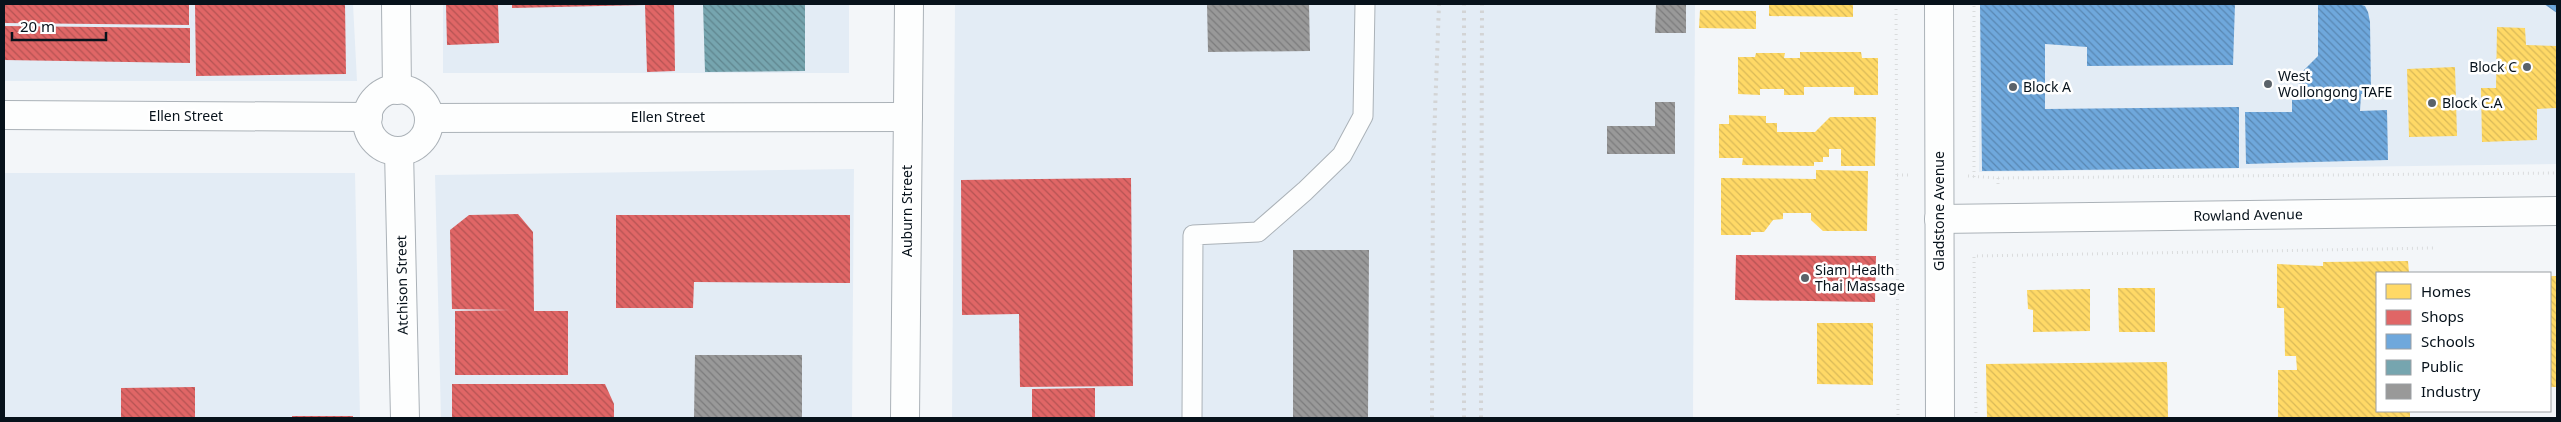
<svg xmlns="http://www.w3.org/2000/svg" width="2561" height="422" viewBox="0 0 2561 422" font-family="'Noto Sans',sans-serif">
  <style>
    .built { fill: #e3ecf5 }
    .homes { fill: url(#homes-back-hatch) }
    .shops { fill: url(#shops-back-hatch) }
    .schools { fill: url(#schools-back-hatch) }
    .public { fill: url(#public-back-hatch) }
    .industry { fill: url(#industry-back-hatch) }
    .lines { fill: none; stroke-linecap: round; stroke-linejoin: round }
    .service-casing { stroke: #abb2b8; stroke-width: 21 }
    .minor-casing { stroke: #abb2b8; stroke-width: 30 }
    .tertiary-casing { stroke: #abb2b8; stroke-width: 30 }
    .secondary-casing { stroke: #abb2b8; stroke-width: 30 }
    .path { stroke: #dadcdd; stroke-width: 3; stroke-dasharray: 1 4; stroke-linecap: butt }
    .service { stroke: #fdfefe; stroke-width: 19 }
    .minor { stroke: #fdfefe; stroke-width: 28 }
    .tertiary { stroke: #fdfefe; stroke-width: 28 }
    .secondary { stroke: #fdfefe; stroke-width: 28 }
    .rail { stroke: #d3d4d5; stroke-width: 4; stroke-dasharray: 2.5 5; stroke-linecap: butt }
    .poi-dot { fill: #5a6269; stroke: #fff; stroke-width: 2 }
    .labels { text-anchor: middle; stroke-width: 5; stroke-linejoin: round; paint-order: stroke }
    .poi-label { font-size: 14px; fill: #07121b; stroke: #fff; text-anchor: start }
    .street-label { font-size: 14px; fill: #07121b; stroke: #fff }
  </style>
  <defs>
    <pattern id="homes-back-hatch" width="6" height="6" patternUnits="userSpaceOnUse" patternTransform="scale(1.25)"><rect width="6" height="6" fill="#ffd966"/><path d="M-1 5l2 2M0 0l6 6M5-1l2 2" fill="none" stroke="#d9b958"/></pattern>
    <pattern id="shops-back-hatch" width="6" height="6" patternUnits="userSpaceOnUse" patternTransform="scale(1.25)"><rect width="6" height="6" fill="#e06666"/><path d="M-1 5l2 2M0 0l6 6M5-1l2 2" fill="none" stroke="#b45353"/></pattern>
    <pattern id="schools-back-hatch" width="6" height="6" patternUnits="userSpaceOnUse" patternTransform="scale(1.25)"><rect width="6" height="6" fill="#6fa8dc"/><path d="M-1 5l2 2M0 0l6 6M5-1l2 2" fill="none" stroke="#5987b2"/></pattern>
    <pattern id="public-back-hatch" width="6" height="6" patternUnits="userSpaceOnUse" patternTransform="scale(1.25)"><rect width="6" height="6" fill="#76a5af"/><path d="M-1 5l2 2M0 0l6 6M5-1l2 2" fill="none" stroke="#5f858e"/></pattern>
    <pattern id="industry-back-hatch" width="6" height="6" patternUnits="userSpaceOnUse" patternTransform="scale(1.25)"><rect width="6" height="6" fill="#999"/><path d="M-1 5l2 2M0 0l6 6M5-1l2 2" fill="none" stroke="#7b7b7c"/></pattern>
  </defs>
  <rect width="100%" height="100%" fill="#f3f6f9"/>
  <g class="built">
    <polygon points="4,4 353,4 357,81 4,81"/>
    <rect x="443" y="4" width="406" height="69"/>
    <polygon points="955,4 1695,4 1693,418 952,418"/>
    <polygon points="1980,4 2557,4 2557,164 1979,172"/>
    <polygon points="854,169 852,418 441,418 435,175"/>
    <polygon points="4,173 355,173 360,418 4,418"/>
  </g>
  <g class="homes">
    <polygon points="1769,4 1853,4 1853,17 1769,16"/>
    <polygon points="1700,10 1756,11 1756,29 1699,28"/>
    <polygon points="2497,27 2525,28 2526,45 2557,46 2557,108 2537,109 2537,140 2482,142 2481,88 2496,88"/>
    <polygon points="1800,52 1861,52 1862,58 1878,58 1878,95 1854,95 1854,87 1804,87 1804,95 1784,95 1784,89 1760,89 1760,95 1738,94 1738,57 1755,57 1756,53 1785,53 1784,58 1800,58"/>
    <polygon points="2455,67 2457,136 2409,137 2407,69"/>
    <polygon points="1729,115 1766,116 1766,123 1777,123 1777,132 1815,132 1830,117 1876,117 1875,166 1841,166 1841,149 1829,149 1829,157 1823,157 1823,162 1814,162 1814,166 1742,165 1743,158 1719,158 1719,124 1729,124"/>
    <polygon points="1816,170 1868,171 1867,231 1823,231 1811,220 1811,213 1783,213 1783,219 1773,220 1764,232 1751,232 1751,235 1721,235 1721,178 1816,179"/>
    <polygon points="2408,261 2409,273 2377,273 2377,411 2410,411 2410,418 2278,418 2278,370 2297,370 2296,356 2285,356 2284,308 2277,308 2277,264 2323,266 2323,262"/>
    <rect x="2550" y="276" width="7" height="111"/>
    <polygon points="2118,288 2155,288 2155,332 2119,332"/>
    <polygon points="2090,289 2090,331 2033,332 2033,310 2028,309 2027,290"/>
    <polygon points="1817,323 1873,323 1873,385 1817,384"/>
    <polygon points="2167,362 2168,418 1987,418 1986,364"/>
  </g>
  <g class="shops">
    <polygon points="4,4 189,4 189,25 4,23"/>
    <polygon points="195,4 345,4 346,74 196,76"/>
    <polygon points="446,4 498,4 499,43 447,45"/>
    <polygon points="512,4 674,4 675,71 647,72 645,5 512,8"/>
    <polygon points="4,26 190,28 190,63 4,60"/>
    <polygon points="1131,178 1133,386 1020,387 1019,314 962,315 961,180"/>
    <polygon points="518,214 533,232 534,311 568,311 568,375 455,375 455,311 511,310 452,309 450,230 469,215"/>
    <polygon points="616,215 850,215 850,283 694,282 693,308 616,308"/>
    <polygon points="1736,255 1876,256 1875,302 1735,300"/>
    <polygon points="452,384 605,384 614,404 614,418 452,418"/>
    <polygon points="195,387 195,418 121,418 121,388"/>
    <polygon points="1095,388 1095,418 1032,418 1032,389"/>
    <rect x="292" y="416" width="61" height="2"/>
  </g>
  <g class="schools">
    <polygon points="1980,4 2235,4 2233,65 2087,66 2087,47 2045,44 2045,109 2239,107 2239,168 1982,171"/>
    <polygon points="2323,4 2359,4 2365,6 2368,12 2370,22 2371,93 2361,94 2360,111 2387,110 2388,160 2246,164 2245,112 2292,112 2292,100 2300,100 2299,75 2318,56 2318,5"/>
    <polygon points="2544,4 2557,4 2557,13"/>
  </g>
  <polygon class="public" points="703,4 805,4 805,71 705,72"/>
  <g class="industry">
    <polygon points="1207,4 1309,4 1310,51 1208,52"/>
    <polygon points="1656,5 1686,5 1686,33 1655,33"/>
    <polygon points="1655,102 1675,102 1675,154 1607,154 1607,126 1655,126"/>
    <polygon points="1293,250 1369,250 1368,418 1293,418"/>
    <polygon points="695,355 802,355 802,418 694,418"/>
  </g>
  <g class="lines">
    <g class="service-casing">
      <polyline id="service" points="1192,418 1193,235 1258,232 1305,191 1342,155 1363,116 1365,4"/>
    </g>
    <g class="minor-casing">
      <g id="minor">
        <polyline points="396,4 397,90"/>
        <polyline points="399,151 405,418"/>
      </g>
    </g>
    <g class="tertiary-casing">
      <g id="tertiary">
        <circle cx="398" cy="120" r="31"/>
        <polyline points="4,115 368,117"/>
        <polyline points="429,118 908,117"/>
        <polyline points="1939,219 2557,211"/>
        <polyline points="905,418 909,4"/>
      </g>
    </g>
    <g class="secondary-casing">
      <polyline id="secondary" points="1939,4 1940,418"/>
    </g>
    <g class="path">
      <polyline points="1896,4 1898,418"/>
      <polyline points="1897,175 1909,175"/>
      <polyline points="1968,176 1998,178 2557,173"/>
      <polyline points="1974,177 1974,4"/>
      <polyline points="1998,178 1998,188"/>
      <polyline points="1976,418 1974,256 2434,248"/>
    </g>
    <use href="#service" class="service"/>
    <use href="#minor" class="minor"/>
    <use href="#tertiary" class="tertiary"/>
    <use href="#secondary" class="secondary"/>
    <g class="rail">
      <polyline points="1432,418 1433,166 1439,4"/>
      <polyline points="1464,418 1464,4"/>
      <polyline points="1481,418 1482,4"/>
    </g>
  </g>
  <g class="poi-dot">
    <circle cx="2527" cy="67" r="5"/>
    <circle cx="2268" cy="84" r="5"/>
    <circle cx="2013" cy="87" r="5"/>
    <circle cx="2432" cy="103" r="5"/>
    <circle cx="1805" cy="278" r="5"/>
  </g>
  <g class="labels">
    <g class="poi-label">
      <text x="2517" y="72" text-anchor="end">Block C</text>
      <text x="2278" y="81">West<tspan x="2278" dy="16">Wollongong TAFE</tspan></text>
      <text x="2023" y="92">Block A</text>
      <text x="2442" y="108">Block C.A</text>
      <text x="1815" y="275">Siam Health<tspan x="1815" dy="16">Thai Massage</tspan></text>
    </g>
    <g class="street-label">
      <text x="186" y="121">Ellen Street</text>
      <text x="668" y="122">Ellen Street</text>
      <text transform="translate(907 211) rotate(-90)" y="5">Auburn Street</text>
      <text transform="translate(1939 211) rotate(-90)" y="5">Gladstone Avenue</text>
      <text transform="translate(2248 215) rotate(-1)" y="5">Rowland Avenue</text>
      <text transform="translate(402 285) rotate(-91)" y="5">Atchison Street</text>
    </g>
  </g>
  <rect width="2561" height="422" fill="none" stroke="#07121b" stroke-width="10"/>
  <rect x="2376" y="272" width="175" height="140" fill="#ffffff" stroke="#9ca0a4"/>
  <rect x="2386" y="284" width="25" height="15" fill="#ffd966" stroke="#9ca0a4"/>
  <text x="2421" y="297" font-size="15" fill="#07121b">Homes</text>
  <rect x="2386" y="310" width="25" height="15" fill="#e06666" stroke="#9ca0a4"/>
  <text x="2421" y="322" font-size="15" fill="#07121b">Shops</text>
  <rect x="2386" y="334" width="25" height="15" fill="#6fa8dc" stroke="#9ca0a4"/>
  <text x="2421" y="347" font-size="15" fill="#07121b">Schools</text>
  <rect x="2386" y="360" width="25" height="15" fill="#76a5af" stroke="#9ca0a4"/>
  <text x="2421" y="372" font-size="15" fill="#07121b">Public</text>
  <rect x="2386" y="384" width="25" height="15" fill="#999999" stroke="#9ca0a4"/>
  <text x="2421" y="397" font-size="15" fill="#07121b">Industry</text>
  <path d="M12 32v8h94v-8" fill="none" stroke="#07121b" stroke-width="2.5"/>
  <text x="20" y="32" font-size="15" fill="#07121b" stroke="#ffffff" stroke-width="4" paint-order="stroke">20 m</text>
</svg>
